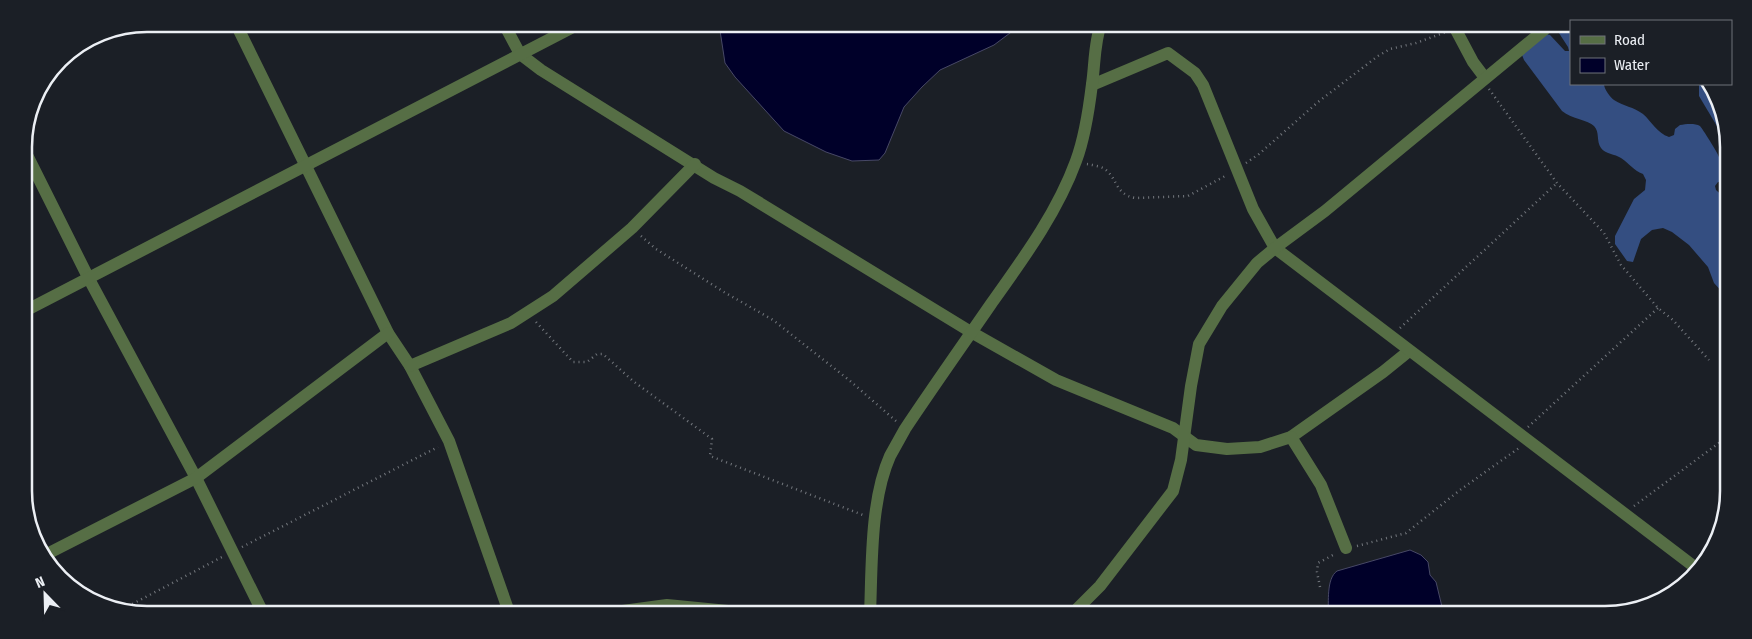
<svg xmlns="http://www.w3.org/2000/svg" width="1752" height="639" viewBox="0 0 1752 639" font-family="'Fira Sans Condensed',sans-serif">
  <style>
    .forest { fill: #344e81 }
    .water { fill: #000029; stroke: #474866 }
    .lines { fill: none; stroke-linecap: round; stroke-linejoin: round }
    .path { stroke: #74787e; stroke-width: 2.5; stroke-dasharray: 1 4; stroke-linecap: butt }
    .minor { stroke: #566e45; stroke-width: 12 }
    .rim { fill: none; stroke: #eceff4; stroke-width: 2.5 }
  </style>
  <rect width="100%" height="100%" fill="#1b1f26"/>
  <g class="forest">
    <path d="M1557,24H1566L1571,34V84H1604C1604,89 1610,97 1614,100C1623,106 1634,107 1643,114C1652,122 1657,133 1669,137L1674,135L1675,129L1680,125C1686,124 1695,123 1700,126C1702,128 1718,153 1719,157L1727,160L1726,181L1718,182L1715,186L1716,190L1726,199L1725,295L1714,283L1708,267L1689,245L1672,232L1663,228L1652,230L1641,239L1633,262L1627,261L1615,244V236L1634,199L1645,190L1646,180L1643,174C1633,170 1630,164 1621,158C1615,154 1605,154 1601,148C1596,141 1600,132 1594,126C1588,120 1572,119 1562,111L1524,60L1522,55L1546,34L1550,35L1565,51H1569L1568,47L1557,30Z"/>
    <polygon points="1699,84 1706,84 1727,131 1727,143 1699,96"/>
  </g>
  <g class="water">
    <polygon points="719,24 1022,24 994,45 940,70 922,87 904,107 885,153 879,160 852,161 826,152 784,131 735,77 725,63"/>
    <path d="M1410,550L1421,555L1428,562L1430,575L1436,582L1444,615H1328C1329,602 1326,579 1337,571Z"/>
  </g>
  <g class="lines">
    <g class="path">
      <polyline points="1489,89 1557,183 1604,233 1621,265 1658,308 1673,320 1709,360"/>
      <polyline points="1246,163 1259,154 1318,102 1378,56 1390,49 1416,43 1446,32"/>
      <path d="M1087,164C1092,165 1099,166 1103,168C1118,177 1114,194 1135,198L1188,196L1227,175"/>
      <polyline points="641,236 656,249 724,292 773,320 849,380 896,421"/>
      <polyline points="536,322 573,362 587,362 597,354 603,354 633,381 712,439 710,456 863,515"/>
      <polyline points="1400,328 1557,183"/>
      <polyline points="1528,427 1658,308"/>
      <polyline points="1634,506 1723,440"/>
      <polyline points="1357,546 1406,533 1460,490 1519,448"/>
      <polyline points="242,547 438,447"/>
      <polyline points="1320,587 1317,572 1318,563 1335,554"/>
      <polyline points="119,611 222,557"/>
    </g>
    <g class="minor">
      <polyline points="236,24 388,333 410,366 449,441 510,615"/>
      <polyline points="504,24 520,54 541,70 714,178 740,191 971,332 1056,380 1173,428 1196,445 1227,449 1260,447 1291,437 1383,372 1409,351"/>
      <polyline points="1456,30 1473,62 1485,78"/>
      <polyline points="1092,85 1168,53 1195,73 1203,85 1253,209 1275,248 1696,568"/>
      <polyline points="24,149 89,279 196,478 264,615"/>
      <polyline points="25,311 579,24"/>
      <polyline points="410,366 511,323 553,296 632,228 695,164"/>
      <polyline points="1291,437 1321,485 1346,548"/>
      <polyline points="45,555 196,478 388,333"/>
      <polyline points="593,615 667,605 770,615"/>
      <path d="M870,615C872,567 870,501 890,456C895,447 900,438 905,429C933,387 962,346 991,304C1023,259 1057,213 1076,161C1085,137 1089,109 1092,84C1095,64 1094,43 1101,24"/>
      <polyline points="1071,615 1100,586 1173,491 1181,460 1191,386 1199,344 1222,306 1257,263 1275,248 1325,211 1544,30"/>
    </g>
  </g>
  <path d="M0 0H1752V639H0ZM147 32H1605A115 115 0 0 1 1720 147V491A115 115 0 0 1 1605 606H147A115 115 0 0 1 32 491V147A115 115 0 0 1 147 32Z" fill="#1b1f26" fill-rule="evenodd"/>
  <path class="rim" d="M147 32H1605A115 115 0 0 1 1720 147V491A115 115 0 0 1 1605 606H147A115 115 0 0 1 32 491V147A115 115 0 0 1 147 32Z"/>
  <rect x="1570" y="20" width="162" height="65" fill="#1b1f26" stroke="#6f7278"/>
  <rect x="1580" y="36" width="25" height="8" fill="#566e45" stroke="#6f7278"/>
  <text x="1614" y="45" font-size="15" fill="#eceff4">Road</text>
  <rect x="1580" y="58" width="25" height="15" fill="#000029" stroke="#6f7278"/>
  <text x="1614" y="70" font-size="15" fill="#eceff4">Water</text>
  <g transform="translate(45 594) rotate(337)" stroke="#1b1f26" stroke-width="4" paint-order="stroke">
  <path d="M0-4L9 19L0 12L-9 19Z" fill="#eceff4"/>
  <text y="-8" font-size="14" font-weight="bold" text-anchor="middle" fill="#eceff4">N</text>
  </g>
</svg>
